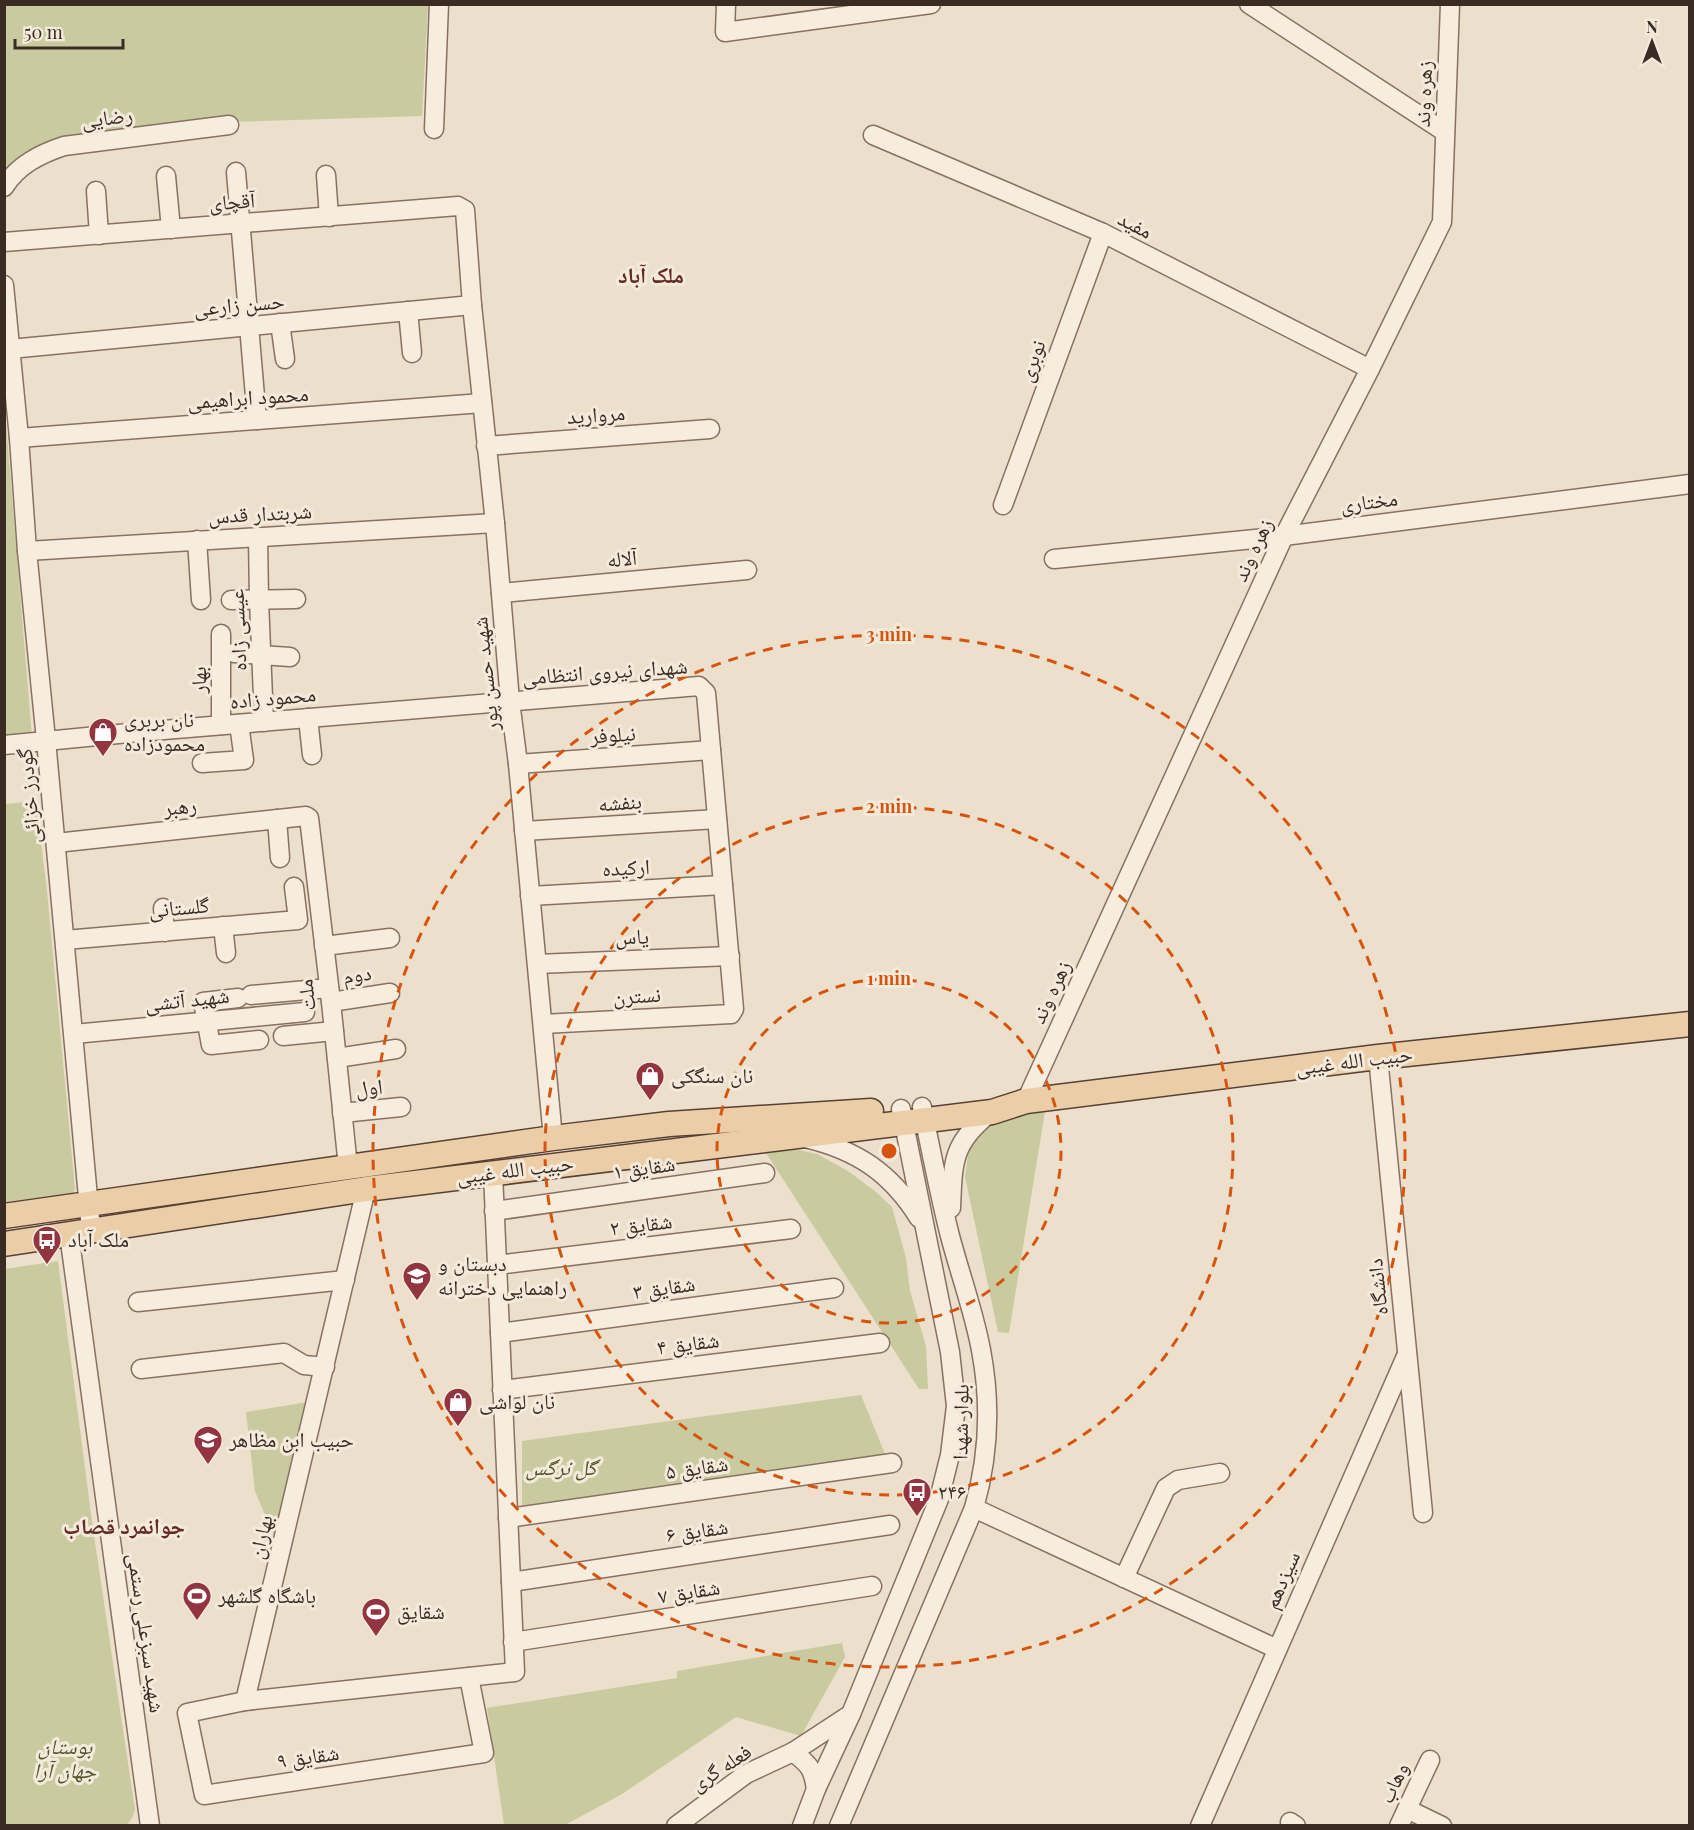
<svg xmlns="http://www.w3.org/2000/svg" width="1694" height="1830" viewBox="0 0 1694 1830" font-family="'Playfair Display','Noto Naskh Arabic',serif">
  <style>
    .green { fill: #cacaa0 }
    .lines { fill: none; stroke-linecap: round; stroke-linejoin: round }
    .minor-casing { stroke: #887160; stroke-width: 21 }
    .major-casing { stroke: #574034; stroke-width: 27 }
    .minor { stroke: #f7eddf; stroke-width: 18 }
    .major { stroke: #ebcea7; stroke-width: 24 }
    .ring { fill: none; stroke: #d7540e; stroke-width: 3; stroke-dasharray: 10 8 }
    .labels { text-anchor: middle; stroke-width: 6; stroke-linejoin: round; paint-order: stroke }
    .street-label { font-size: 21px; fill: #3a2b23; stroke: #f4eadb }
    .poi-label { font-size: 21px; fill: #3a2b23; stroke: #f4eadb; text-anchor: start }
    .park-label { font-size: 21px; font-style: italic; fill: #4f552b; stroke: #f4eadb }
    .neighbourhood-label { font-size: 22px; font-weight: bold; fill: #642b25; stroke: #f4eadb }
    .centre { fill: #d7540e; stroke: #f4eadb; stroke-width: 3 }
    .ring-label { font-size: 18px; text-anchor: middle; font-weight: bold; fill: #d7540e; stroke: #f4eadb; stroke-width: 6; stroke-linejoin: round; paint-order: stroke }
  </style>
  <rect width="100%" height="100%" fill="#ecdfcb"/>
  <g class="green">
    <polygon points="5,5 428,5 422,116 232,122 74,140 5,173"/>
    <polygon points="4,399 32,737 4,740"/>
    <polygon points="36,801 47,891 75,1189 73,1193 5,1205 5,804"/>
    <polygon points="1046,1105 1009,1333 998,1332 965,1177 968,1154 975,1134 995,1116"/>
    <polygon points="794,1149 817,1154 848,1171 876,1192 892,1207 906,1258 910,1291 926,1346 928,1389 919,1389 766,1153"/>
    <polygon points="58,1261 93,1529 135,1810 132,1818 127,1825 5,1825 5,1269"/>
    <polygon points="861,1395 885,1454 522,1506 522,1441"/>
    <polygon points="308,1402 277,1543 255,1491 246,1412"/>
    <polygon points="842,1643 845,1657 801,1736 736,1717 622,1794 565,1825 504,1825 487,1708 677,1678 677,1671"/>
  </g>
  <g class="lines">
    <g class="minor-casing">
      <g id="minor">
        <polyline points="726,4 725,32 931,4"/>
        <polyline points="1249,4 1445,132"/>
        <polyline points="434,129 439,4"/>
        <polyline points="873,135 1103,233 1370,369"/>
        <polyline points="236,172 257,420"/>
        <polyline points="326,175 329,217"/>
        <polyline points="166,176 171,229"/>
        <path d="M4,187C18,165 40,154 64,146L229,125"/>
        <polyline points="96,191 99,235"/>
        <polyline points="4,242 458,206 465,210 472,305 495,523 510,701 518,764 553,1138"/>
        <polyline points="4,285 19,438 27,551 46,740 91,1230"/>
        <polyline points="408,311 412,353"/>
        <polyline points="280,323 285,359"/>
        <polyline points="10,349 472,305"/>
        <polyline points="19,438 482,403"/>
        <polyline points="486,446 710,429"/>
        <polyline points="1003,505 1103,233"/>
        <polyline points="258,537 259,600 264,722"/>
        <polyline points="197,540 201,600"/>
        <polyline points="27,551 495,523"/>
        <polyline points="1054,559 1284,536 1690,484"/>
        <polyline points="501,593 747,570"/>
        <polyline points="231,600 296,599"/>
        <polyline points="221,634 221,725"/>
        <polyline points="234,653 290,657"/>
        <polyline points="308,718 312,755"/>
        <polyline points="4,745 139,732 699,686 706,693 734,1009 731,1014 543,1024"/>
        <polyline points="202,763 244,760 239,724"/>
        <polyline points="518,764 711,750"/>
        <polyline points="277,819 280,858"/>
        <polyline points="524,831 717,819"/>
        <polyline points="56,843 306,816 309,818 331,1002 348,1167"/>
        <polyline points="530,896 723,885"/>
        <polyline points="163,908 165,932"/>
        <polyline points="223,926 226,953"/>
        <polyline points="65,940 298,920 294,887"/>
        <polyline points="324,946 390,938"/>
        <polyline points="537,964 730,956"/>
        <polyline points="251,995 329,988"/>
        <polyline points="238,998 203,1002 211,1045 259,1040"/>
        <polyline points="331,1002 390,993"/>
        <polyline points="74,1034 305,1012"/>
        <polyline points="283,1036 334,1031"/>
        <polyline points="1378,1057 1423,1513"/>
        <polyline points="337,1058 396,1049"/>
        <polyline points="1026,1101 1284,536 1370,369 1442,222 1450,4"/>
        <polyline points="342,1113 401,1107"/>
        <path d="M805,1138C857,1150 891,1173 919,1218"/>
        <polyline points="366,1189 245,1701 515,1672 493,1173"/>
        <path d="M951,1208C953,1161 952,1143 991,1112"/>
        <polyline points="494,1211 765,1173"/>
        <polyline points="69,1234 150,1826"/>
        <polyline points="497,1265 791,1229"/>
        <polyline points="138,1302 345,1280"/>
        <polyline points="500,1333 834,1288"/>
        <polyline points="141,1369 284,1353 304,1365 325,1367"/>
        <polyline points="502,1390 880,1343"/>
        <polyline points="974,1508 1277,1649"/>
        <polyline points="508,1518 892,1463"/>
        <polyline points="1124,1578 1166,1488 1178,1480 1220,1473"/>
        <polyline points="511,1582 890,1525"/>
        <polyline points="513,1642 872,1586"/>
        <polyline points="245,1701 187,1713 204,1795 484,1753 469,1677"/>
        <path d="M793,1752C810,1765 813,1769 816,1789"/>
        <polyline points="1407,1809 1442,1826"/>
        <polyline points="1290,1822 1296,1826"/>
        <polyline points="676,1826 746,1774 793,1752 851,1714"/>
        <polyline points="802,1826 816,1789 851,1714 939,1499 950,1455 956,1406 950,1352 901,1109"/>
        <path d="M839,1826L974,1508C989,1456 991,1403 981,1350C974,1312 960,1274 950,1236C939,1193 931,1150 922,1107"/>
        <polyline points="1200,1826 1407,1354"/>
        <polyline points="1399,1826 1430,1760"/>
      </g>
    </g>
    <g class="major-casing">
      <g id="major">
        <polyline points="4,1216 553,1138 669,1124 871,1111"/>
        <polyline points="4,1244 366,1189 992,1112 1026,1101 1378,1057 1690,1024"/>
      </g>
    </g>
    <use href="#minor" class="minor"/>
    <use href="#major" class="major"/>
  </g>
  <g class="ring">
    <circle cx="889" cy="1151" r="172"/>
    <circle cx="889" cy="1151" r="344"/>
    <circle cx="889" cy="1151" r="516"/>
  </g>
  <defs>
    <g id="shop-pin" transform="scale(1.5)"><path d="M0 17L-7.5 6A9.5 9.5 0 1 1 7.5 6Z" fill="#933540" stroke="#f4eadb"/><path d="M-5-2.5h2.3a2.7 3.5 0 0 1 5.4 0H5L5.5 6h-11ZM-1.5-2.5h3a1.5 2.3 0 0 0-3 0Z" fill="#fff"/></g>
    <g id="bus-pin" transform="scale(1.5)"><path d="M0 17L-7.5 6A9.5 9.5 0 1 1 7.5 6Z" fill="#933540" stroke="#f4eadb"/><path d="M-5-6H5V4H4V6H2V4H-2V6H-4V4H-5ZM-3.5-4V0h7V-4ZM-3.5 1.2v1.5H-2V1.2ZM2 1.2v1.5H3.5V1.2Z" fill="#fff"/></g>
    <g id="school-pin" transform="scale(1.5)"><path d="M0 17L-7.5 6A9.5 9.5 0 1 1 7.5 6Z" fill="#933540" stroke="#f4eadb"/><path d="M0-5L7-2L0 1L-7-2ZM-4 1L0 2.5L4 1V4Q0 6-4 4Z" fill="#fff"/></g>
    <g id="stadium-pin" transform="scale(1.5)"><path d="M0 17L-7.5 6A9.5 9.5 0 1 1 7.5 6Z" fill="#933540" stroke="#f4eadb"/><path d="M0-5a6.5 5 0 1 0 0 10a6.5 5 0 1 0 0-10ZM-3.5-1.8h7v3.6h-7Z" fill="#fff"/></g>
  </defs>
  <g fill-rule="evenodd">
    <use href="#shop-pin" x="103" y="732"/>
    <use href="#shop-pin" x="650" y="1076"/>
    <use href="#bus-pin" x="47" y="1240"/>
    <use href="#school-pin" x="417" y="1276"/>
    <use href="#shop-pin" x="458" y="1402"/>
    <use href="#school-pin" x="208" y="1440"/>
    <use href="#bus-pin" x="917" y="1492"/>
    <use href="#stadium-pin" x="197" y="1596"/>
    <use href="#stadium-pin" x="376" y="1612"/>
  </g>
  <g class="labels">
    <g class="street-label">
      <text transform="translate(1424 94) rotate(-88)" y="7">زهره وند</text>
      <text transform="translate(107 118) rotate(-7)" y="7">رضایی</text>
      <text transform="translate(232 202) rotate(-4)" y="7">آقچای</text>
      <text transform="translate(1135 225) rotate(27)" y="7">مفید</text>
      <text transform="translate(239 305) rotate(-5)" y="7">حسن زارعی</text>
      <text transform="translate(1032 361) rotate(-70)" y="7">نوبری</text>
      <text transform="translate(248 398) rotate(-4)" y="7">محمود ابراهیمی</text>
      <text transform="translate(596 415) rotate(-4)" y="7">مروارید</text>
      <text transform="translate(1369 502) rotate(-7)" y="7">مختاری</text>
      <text transform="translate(260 514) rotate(-3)" y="7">شربتدار قدس</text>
      <text transform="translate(1253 550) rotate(-65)" y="7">زهره وند</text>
      <text transform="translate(622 559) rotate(-5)" y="7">آلاله</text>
      <text transform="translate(238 630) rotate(-92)" y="7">عيسی زاده</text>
      <text transform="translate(605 672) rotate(-4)" y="7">شهدای نیروی انتظامی</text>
      <text transform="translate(486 674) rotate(-96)" y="7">شهید حسن پور</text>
      <text transform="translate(199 680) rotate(-90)" y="7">بهار</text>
      <text transform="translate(273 698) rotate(-5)" y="7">محمود زاده</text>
      <text transform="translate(613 735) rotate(-4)" y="7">نیلوفر</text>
      <text transform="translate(29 796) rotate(-95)" y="7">گودرز خزائی</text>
      <text transform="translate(620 803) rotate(-4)" y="7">بنفشه</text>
      <text transform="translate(180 807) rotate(-6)" y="7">رهبر</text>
      <text transform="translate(626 868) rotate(-3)" y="7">ارکیده</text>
      <text transform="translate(179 908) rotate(-5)" y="7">گلستانی</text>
      <text transform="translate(632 937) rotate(-2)" y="7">یاس</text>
      <text transform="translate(357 975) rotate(-9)" y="7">دوم</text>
      <text transform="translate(1051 992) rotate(-65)" y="7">زهره وند</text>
      <text transform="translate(307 995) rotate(-96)" y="7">ملت</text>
      <text transform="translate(637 996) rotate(-3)" y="7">نسترن</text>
      <text transform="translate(187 1000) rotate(-6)" y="7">شهید آتشی</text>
      <text transform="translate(1354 1061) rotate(-7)" y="7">حبیب الله غیبی</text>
      <text transform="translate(369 1088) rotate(-7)" y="7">اول</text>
      <text transform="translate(644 1168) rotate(-8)" y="7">شقایق ۱</text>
      <text transform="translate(515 1170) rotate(-7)" y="7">حبیب الله غیبی</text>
      <text transform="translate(641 1225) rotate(-7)" y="7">شقایق ۲</text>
      <text transform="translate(1378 1287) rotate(-96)" y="7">دانشگاه</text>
      <text transform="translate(664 1288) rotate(-8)" y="7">شقایق ۳</text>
      <text transform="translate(688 1344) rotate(-7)" y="7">شقایق ۴</text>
      <text transform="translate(961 1422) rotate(-89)" y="7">بلوار شهدا</text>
      <text transform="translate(697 1468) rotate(-8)" y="7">شقایق ۵</text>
      <text transform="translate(697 1531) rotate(-8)" y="7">شقایق ۶</text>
      <text transform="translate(261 1537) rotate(-77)" y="7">بهاران</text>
      <text transform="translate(1282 1580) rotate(-66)" y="7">سیزدهم</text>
      <text transform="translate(689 1592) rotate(-9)" y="7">شقایق ۷</text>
      <text transform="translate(146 1633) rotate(82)" y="7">شهید سبزعلی رستمی</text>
      <text transform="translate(308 1757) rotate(-8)" y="7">شقایق ۹</text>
      <text transform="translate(721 1768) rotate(-33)" y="7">فعله گری</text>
      <text transform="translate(1394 1783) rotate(-65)" y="7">وهاب</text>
    </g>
    <g class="poi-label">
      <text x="124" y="727">نان بربری<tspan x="124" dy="24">محمودزاده</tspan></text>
      <text x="671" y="1083">نان سنگکی</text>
      <text x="68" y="1247">ملک آباد</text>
      <text x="438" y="1271">دبستان و<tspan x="438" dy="24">راهنمایی دخترانه</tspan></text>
      <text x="479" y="1409">نان لواشی</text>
      <text x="229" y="1447">حبیب ابن مظاهر</text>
      <text x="938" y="1499">۲۴۶</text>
      <text x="218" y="1603">باشگاه گلشهر</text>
      <text x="397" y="1619">شقایق</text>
    </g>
    <g class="park-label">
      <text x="561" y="1475">گل نرگس</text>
      <text x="65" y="1754">بوستان<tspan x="65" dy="24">جهان آرا</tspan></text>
    </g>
    <g class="neighbourhood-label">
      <text x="651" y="283">ملک آباد</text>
      <text x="124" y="1534">جوانمرد قصاب</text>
    </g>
  </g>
  <circle cx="889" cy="1151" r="9" class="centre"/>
  <g class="ring-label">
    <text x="889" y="641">3 min</text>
    <text x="889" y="813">2 min</text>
    <text x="889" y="985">1 min</text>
  </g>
  <rect width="1694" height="1830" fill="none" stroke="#3a2b23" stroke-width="12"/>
  <g transform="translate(1652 42)" stroke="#f4eadb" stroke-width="4.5" paint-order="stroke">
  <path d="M0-4.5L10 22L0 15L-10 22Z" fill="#3a2b23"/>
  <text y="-9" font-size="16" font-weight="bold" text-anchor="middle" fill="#3a2b23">N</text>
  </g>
  <path d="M15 39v9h108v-9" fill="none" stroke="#3a2b23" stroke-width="3"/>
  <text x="24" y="39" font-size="18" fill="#3a2b23" stroke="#f4eadb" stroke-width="4.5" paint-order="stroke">50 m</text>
</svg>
